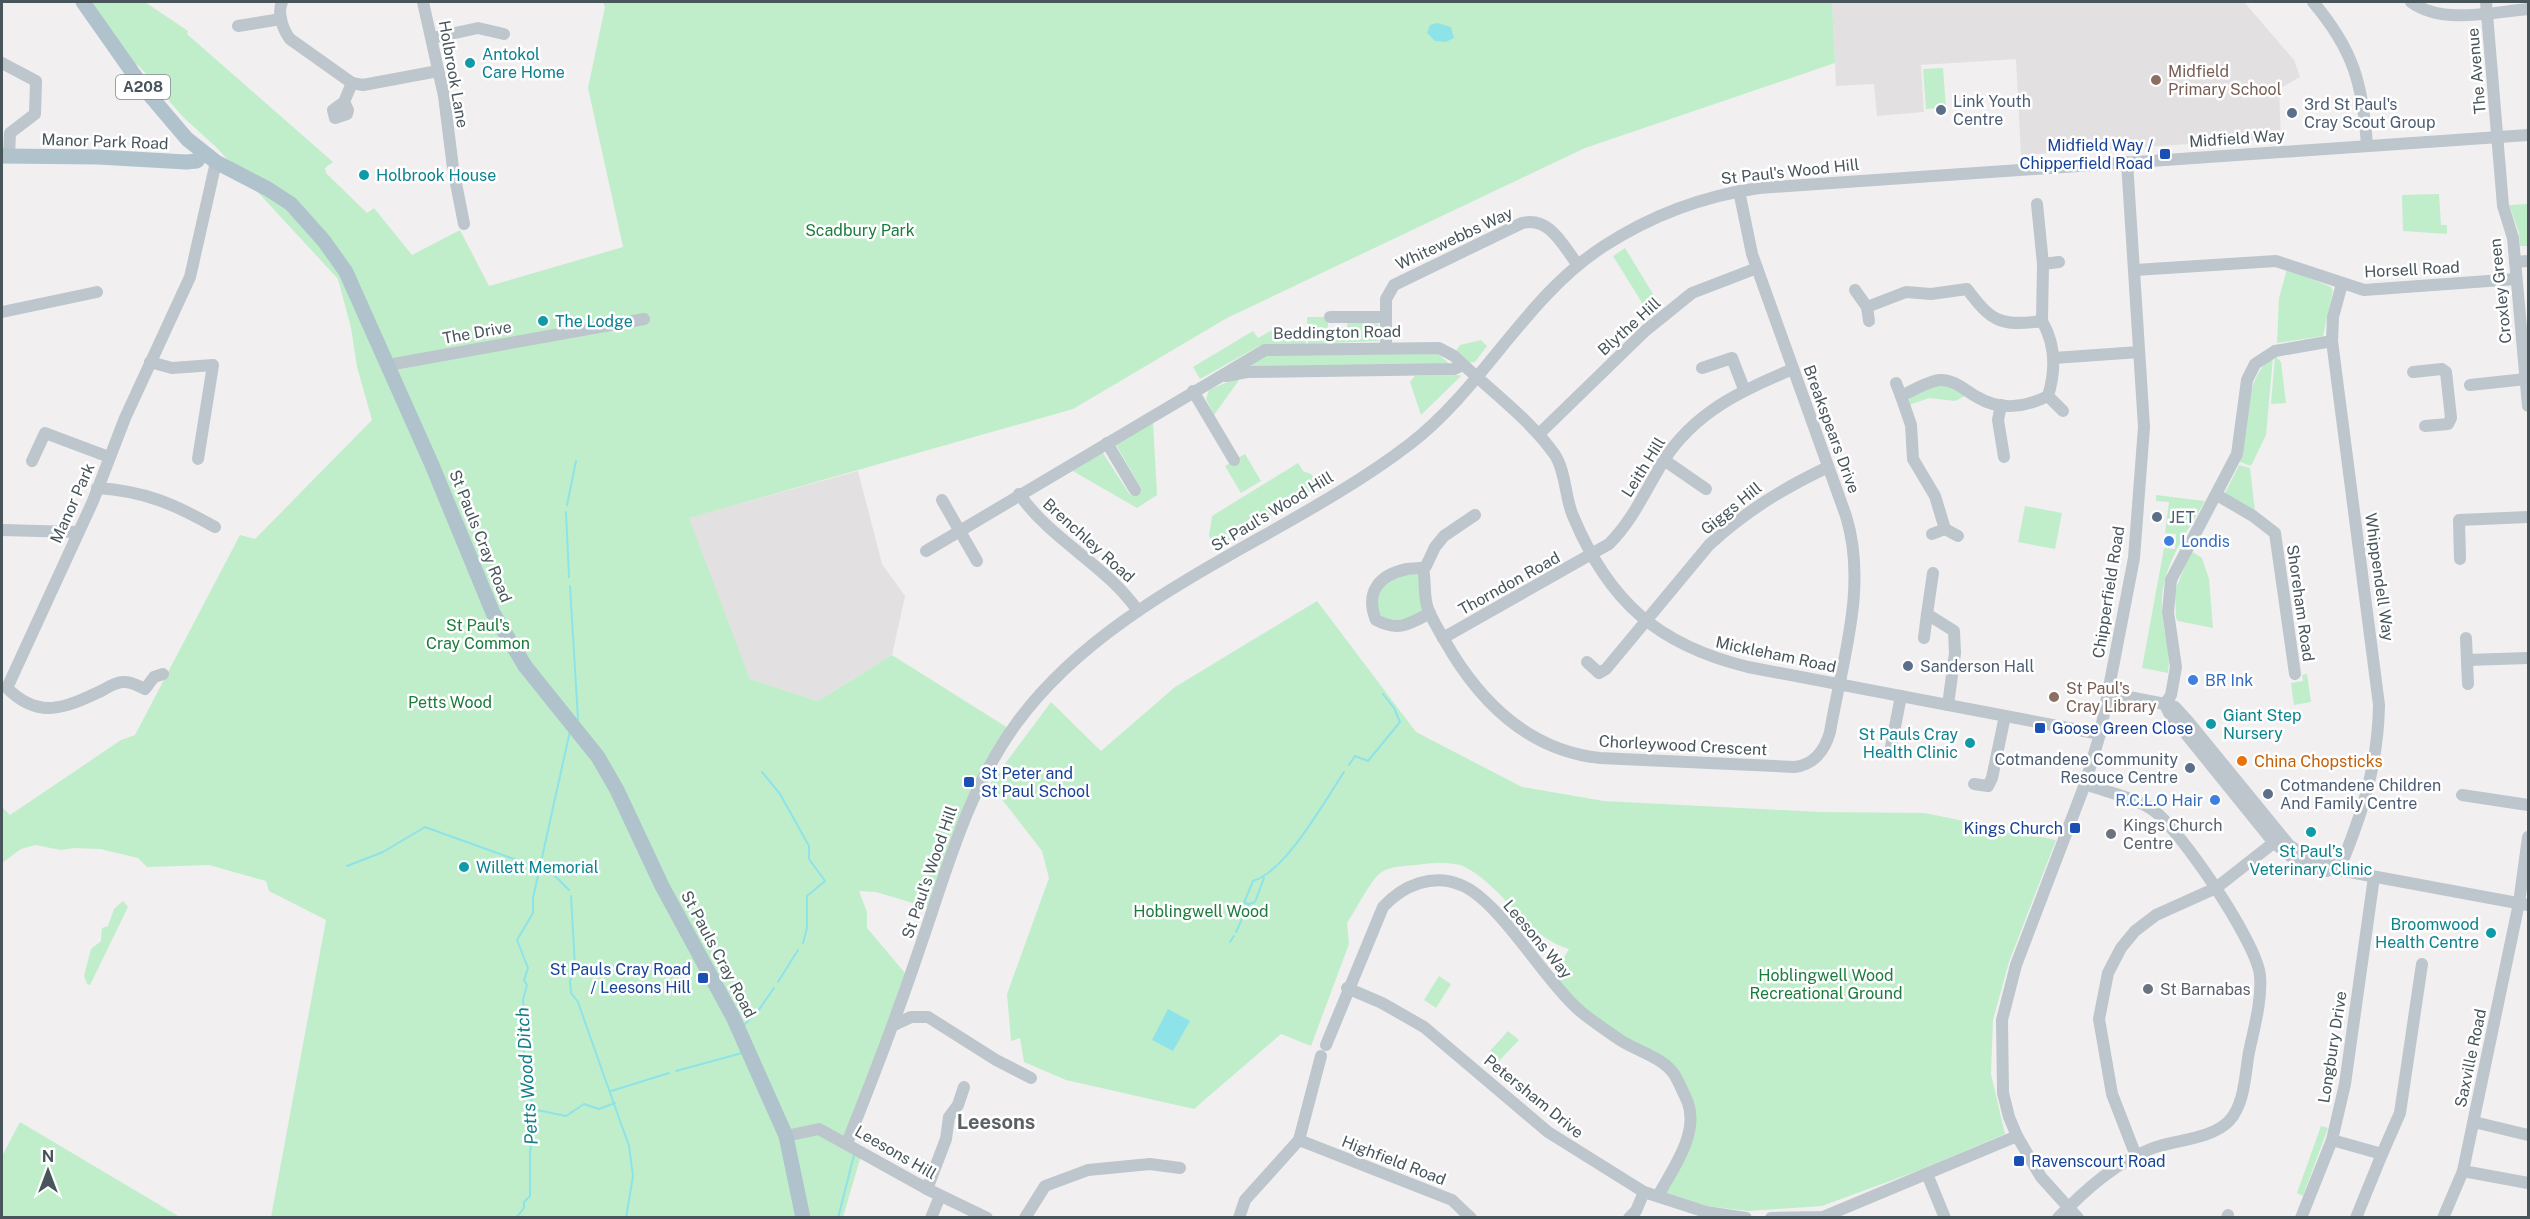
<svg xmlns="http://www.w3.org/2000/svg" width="2530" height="1219" viewBox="0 0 2530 1219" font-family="'Public Sans',sans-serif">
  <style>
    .education { fill: #e3e0e1 }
    .green { fill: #c0eecb }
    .water { fill: #8ee3e9 }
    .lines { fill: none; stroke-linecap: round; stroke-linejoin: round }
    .stream { stroke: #8ee3e9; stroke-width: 2 }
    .minor { stroke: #bcc6cc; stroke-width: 12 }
    .major { stroke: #b0c3cd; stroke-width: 15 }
    .culture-dot { fill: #0f9aa8; stroke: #fff; stroke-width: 2 }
    .education-dot { fill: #8d6e63; stroke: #fff; stroke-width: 2 }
    .service-dot { fill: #5c6f8a; stroke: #fff; stroke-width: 2 }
    .transit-dot { fill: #1a4fb4; stroke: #fff; stroke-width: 2 }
    .shop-dot { fill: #3f7fe0; stroke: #fff; stroke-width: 2 }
    .food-dot { fill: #e8710a; stroke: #fff; stroke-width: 2 }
    .worship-dot { fill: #6b7280; stroke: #fff; stroke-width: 2 }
    .labels { text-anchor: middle; stroke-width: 5; stroke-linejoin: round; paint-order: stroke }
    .shield { fill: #fff; stroke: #7f898d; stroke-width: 1.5 }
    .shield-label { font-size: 15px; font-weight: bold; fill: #48565c }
    .culture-label { font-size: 16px; fill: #0d838f; stroke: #fff; text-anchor: start }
    .education-label { font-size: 16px; fill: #785e54; stroke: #fff; text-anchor: start }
    .street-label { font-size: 16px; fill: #48565c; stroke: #fff }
    .service-label { font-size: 16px; fill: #4e5e75; stroke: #fff; text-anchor: start }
    .transit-label { font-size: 16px; fill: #164399; stroke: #fff; text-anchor: end }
    .park-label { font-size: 16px; fill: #1b7c3d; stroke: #fff }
    .shop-label { font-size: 16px; fill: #366cbe; stroke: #fff; text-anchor: start }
    .food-label { font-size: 16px; fill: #c56008; stroke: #fff; text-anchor: start }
    .worship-label { font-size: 16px; fill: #5b616d; stroke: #fff; text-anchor: start }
    .water-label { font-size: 18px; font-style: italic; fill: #127f88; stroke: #fff }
    .quarter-label { font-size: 20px; font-weight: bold; fill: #5c6164; stroke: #fff }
  </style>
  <rect width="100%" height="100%" fill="#f2eff0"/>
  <g class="education">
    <polygon points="1832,2 2244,2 2294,60 2300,77 2279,89 2281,138 2021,155 2016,59 1921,65 1924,112 1877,116 1874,84 1836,86"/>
    <polygon points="858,471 882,564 905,596 892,655 818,701 750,679 688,518"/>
  </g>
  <g class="green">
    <polygon points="87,2 145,2 188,31 187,34 333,162 325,168 326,173 367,213 374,208 412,255 460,230 489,286 623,247 588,88 605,7 603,2 1832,2 1835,63 1585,148 1227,318 1073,409 689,518 750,679 818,701 892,655 1008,728 930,908 876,892 859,891 867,912 867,928 905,973 846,1147 861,1156 843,1217 271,1217 326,920 269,891 266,881 209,865 147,867 138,858 100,849 74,848 61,850 35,845 21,849 2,863 2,807 10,815 121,740 135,735 240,535 255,539 372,420 357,367 351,328 338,279 217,148 183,117 139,66 131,62"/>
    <polygon points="1943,68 1946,108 1926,109 1923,69"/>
    <polygon points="2439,194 2441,225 2447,225 2447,234 2403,231 2402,195"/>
    <polygon points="2527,204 2528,246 2520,246 2519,233 2509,205"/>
    <polygon points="1625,248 1661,307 1649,314 1613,256"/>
    <polygon points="2287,269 2331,287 2333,291 2323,336 2277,343 2279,298"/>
    <polygon points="1307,317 1328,317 1328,327 1347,327 1348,320 1374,320 1380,326 1379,341 1308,344"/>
    <polygon points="1276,328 1306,330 1306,344 1261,345 1200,379 1193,367 1253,331 1258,338"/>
    <polygon points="1481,340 1487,346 1475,362 1468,363 1456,351 1460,345"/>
    <polygon points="1265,353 1437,353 1452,366 1234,371"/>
    <polygon points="2275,356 2281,362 2286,403 2271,404"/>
    <path d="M2273,357L2266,435L2251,466L2240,462C2249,429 2242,378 2273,357Z"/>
    <polygon points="1459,375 1461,376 1421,415 1410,382 1415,376"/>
    <polygon points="1232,380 1239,380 1214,415 1206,399 1209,390"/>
    <polygon points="1940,383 1969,394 1955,401 1929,398 1909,405 1910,395"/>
    <polygon points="1153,422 1157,495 1137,508 1071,470 1103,453 1130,495 1141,488 1115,443"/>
    <polygon points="1245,454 1261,481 1241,493 1225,466"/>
    <polygon points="1298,463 1303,471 1311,474 1320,485 1216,548 1209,536 1212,516"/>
    <polygon points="2239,465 2250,468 2255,511 2225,493"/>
    <path d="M2156,495L2205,501C2186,534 2160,568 2162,608C2162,629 2172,651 2168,673L2142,668L2164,548L2175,549L2176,534L2165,533L2169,502L2156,501Z"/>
    <polygon points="2025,506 2062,513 2055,549 2018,542"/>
    <polygon points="2191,551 2202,558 2209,579 2213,628 2178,621 2176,618 2175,591"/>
    <polygon points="1419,574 1424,611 1402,623 1383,622 1373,596 1394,575"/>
    <path d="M1317,601L1416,732L1522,787L1604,801L1821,812L1925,813L2056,840L2009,962L1993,1020L1991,1074L2005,1134L1920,1170L1822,1206L1748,1211L1707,1206L1663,1193L1692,1136L1681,1075L1585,1011L1552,978L1569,949C1525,936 1505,888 1465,867C1453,861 1429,863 1416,865C1404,866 1390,866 1380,873C1369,883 1356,910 1347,923L1349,944L1311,1046L1281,1034L1194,1109L1066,1080L1024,1062L1020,1038L1011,1041L1007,994L1049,878L1042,851L990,784L1051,702L1101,751L1175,687Z"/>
    <polygon points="2307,674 2311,702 2294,705 2291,683 2303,681 2302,675"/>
    <polygon points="123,901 128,907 90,985 87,984 84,976 91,949 101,941 102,928 108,926 114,909"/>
    <polygon points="1439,976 1451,984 1436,1008 1424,1000"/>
    <polygon points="1508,1031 1519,1040 1499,1061 1489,1052"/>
    <polygon points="20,1122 180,1217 2,1217 2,1156"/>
    <polygon points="2321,1126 2328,1128 2303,1196 2297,1193"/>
  </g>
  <g class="water">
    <polygon points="1437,23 1451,27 1454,38 1446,42 1435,41 1427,33 1430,25"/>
    <polygon points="1168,1009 1190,1021 1173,1051 1152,1040"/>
  </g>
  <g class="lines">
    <g class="stream">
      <polyline points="567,505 576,461"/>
      <polyline points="566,512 569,577"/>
      <polyline points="570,586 578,719"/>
      <polyline points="1349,765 1355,756 1368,761 1400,722 1394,708 1383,694"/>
      <polyline points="762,772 780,794 809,846 809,859 825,881 807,896 807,928 803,943"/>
      <polyline points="347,866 383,852 425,827 539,868 555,876 569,890"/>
      <polyline points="571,896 575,966 570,981 571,993 578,1002 586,1025 629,1146 633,1176 626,1218"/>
      <path d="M1249,904L1244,903L1253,881C1286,871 1324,802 1344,772"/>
      <polyline points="1236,932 1249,904 1255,902 1264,878"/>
      <polyline points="1230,942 1234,936"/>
      <polyline points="778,982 798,950"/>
      <polyline points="744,1025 758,1011 774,988"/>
      <polyline points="676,1071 742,1053 741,1051"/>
      <polyline points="611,1091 669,1073"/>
      <polyline points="532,1109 566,1116 584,1104 599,1109 615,1103"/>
      <polyline points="516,1218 524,1208 524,1202 530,1196 530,1152 533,1132 528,1115 532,1109 531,1081 523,1056 526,1042 523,1000 527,985 524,980 528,968 517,940 533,913 533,898 570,731"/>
      <polyline points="838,1218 854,1155"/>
    </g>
    <g class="minor">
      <path d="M282,2C277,13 283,30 290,39L352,83L363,85L438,71"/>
      <polyline points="423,2 444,96 453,168 464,224"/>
      <path d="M2313,2C2353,49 2363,84 2367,146"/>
      <path d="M2411,2C2442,25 2492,12 2528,9"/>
      <polyline points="2486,2 2503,206 2513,238 2528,406"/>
      <polyline points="238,26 281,19"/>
      <polyline points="432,38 478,28 504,34"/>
      <polyline points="2,63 36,81 35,114 10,133 9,156"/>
      <polyline points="344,102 348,110 347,114 335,118 333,110 344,102 352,83"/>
      <polyline points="2037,204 2043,264 2042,321"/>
      <polyline points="2515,262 2528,261"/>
      <polyline points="2043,264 2059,262"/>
      <polyline points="2135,270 2276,261 2364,290 2516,279"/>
      <polyline points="1855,290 1867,307 1869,321"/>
      <path d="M1867,307L1906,292L1931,294L1967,289C1991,321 2000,327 2042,321C2056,345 2056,370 2048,396C2026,407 2000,411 1977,397C1966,391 1954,379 1940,380C1928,381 1912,391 1901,396L1896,383"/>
      <polyline points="2,312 97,292"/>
      <polyline points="1330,317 1385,317"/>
      <path d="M1386,348V299L1394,285L1522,223C1550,216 1563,246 1578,265"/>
      <polyline points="2054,358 2139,352"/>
      <polyline points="150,362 172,368 213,365 198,459"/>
      <polyline points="388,365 644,319"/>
      <polyline points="1702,368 1732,358 1744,389"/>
      <polyline points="2413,372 2442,369 2446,372 2451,418 2448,424 2425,426"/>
      <polyline points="1226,376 1247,372 1454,369 1463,365"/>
      <polyline points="2470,385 2526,379"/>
      <polyline points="1193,391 1234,460"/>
      <polyline points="1901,396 1911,425 1913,459 1935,496 1945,529 1958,536"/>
      <polyline points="2048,396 2063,411"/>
      <polyline points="2001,405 1998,420 2004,457"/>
      <polyline points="1539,434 1645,331 1692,293 1757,268"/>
      <polyline points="1107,443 1135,490"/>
      <polyline points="1664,460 1706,489"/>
      <polyline points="32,461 45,433 109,457"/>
      <path d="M97,488C145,491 174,504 215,527"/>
      <path d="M1019,494C1053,542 1105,564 1138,611"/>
      <polyline points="2217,495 2253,516 2275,533 2295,674"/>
      <polyline points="942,500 977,561"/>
      <polyline points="2,530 77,532"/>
      <polyline points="1932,534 1945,529"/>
      <path d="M926,551L1265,350L1439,348L1454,356C1486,387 1530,419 1555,455C1566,472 1565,498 1573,516C1609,602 1658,645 1748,667L2100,734"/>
      <polyline points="2460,559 2459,520 2528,517"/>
      <path d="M1423,568C1426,581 1423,595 1428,609C1434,624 1444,639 1452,653C1486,708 1534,751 1600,758L1794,767C1814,765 1825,750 1830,732C1842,661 1868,587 1846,516L1752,254L1739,191"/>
      <polyline points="1933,573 1927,614 1954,631 1955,653 1948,705"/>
      <path d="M1430,613C1409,624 1399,632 1376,620C1365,593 1378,575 1407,569C1414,568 1420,569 1426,566L1435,547L1444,536L1475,515"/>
      <path d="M1443,638L1609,544C1634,519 1646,489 1664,460C1695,412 1742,390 1793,369"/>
      <polyline points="1924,638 1927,614"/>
      <polyline points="2466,638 2468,684"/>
      <polyline points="2467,660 2528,658"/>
      <path d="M1587,662L1599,673L1606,669L1709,545C1746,511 1782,489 1828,467"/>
      <path d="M163,674L154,677L145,689C138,686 131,681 123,682C116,682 108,687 101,691C65,708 39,720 7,688L93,501L125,418L190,277L216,162"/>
      <polyline points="2108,693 2165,704 2171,695 2176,667 2168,612 2171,580 2237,454 2247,380 2255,364 2275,351 2332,341"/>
      <polyline points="2165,704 2175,707 2187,720 2289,845 2308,857 2332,864 2339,870 2528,905"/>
      <polyline points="2165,704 2169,713 2274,843 2298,862 2327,871"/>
      <polyline points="1891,747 1901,696"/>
      <polyline points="1974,784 1988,786 1992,778 2005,716"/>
      <polyline points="2462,795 2528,805"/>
      <path d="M2339,870C2362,815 2378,765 2379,705L2332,341L2333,317L2342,284"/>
      <polyline points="1347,988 1382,1003 1424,1027 1548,1132 1644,1192 1706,1212 1746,1218"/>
      <polyline points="894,1025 911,1017 928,1017 996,1060 1031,1078"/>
      <path d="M1326,1045L1383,907C1403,885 1433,873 1461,885C1499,900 1544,980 1580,1011C1592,1021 1607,1031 1620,1040C1637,1051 1662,1057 1674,1074C1679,1082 1684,1094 1688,1103C1699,1134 1672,1170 1658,1196"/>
      <polyline points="2474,1122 2528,1135"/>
      <polyline points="786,1136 819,1129 927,1189 987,1218"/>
      <polyline points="1299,1140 1321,1056"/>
      <polyline points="2332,1140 2382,1154 2400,1113 2422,964"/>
      <path d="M847,1143C873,1078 898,1013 920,947C947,870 967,791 1016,724C1110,594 1285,540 1410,444C1484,387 1525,297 1604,246C1652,215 1703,196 1759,188L2528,135"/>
      <polyline points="2136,1156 2112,1094 2099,1019 2108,973 2121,948 2135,931 2156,915 2216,888 2281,837"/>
      <polyline points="2463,1171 2528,1183"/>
      <polyline points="1927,1174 1945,1218"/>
      <polyline points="927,1189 946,1139 949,1117 958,1105 964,1087"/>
      <polyline points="931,1218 940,1196"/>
      <polyline points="1025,1218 1045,1186 1088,1170 1150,1164 1180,1168"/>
      <polyline points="1239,1218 1245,1200 1299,1140 1452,1200 1471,1218"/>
      <polyline points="1629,1218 1636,1211 1644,1192"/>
      <polyline points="1771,1218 1823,1217 2017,1136"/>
      <path d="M2058,1218C2085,1190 2116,1162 2153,1148C2175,1140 2212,1139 2229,1121C2245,1104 2245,1074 2249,1052C2254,1028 2262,1001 2260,976C2258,944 2180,829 2153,810C2134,797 2106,792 2085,784"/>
      <polyline points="2078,1218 2041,1177 2017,1136 2009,1117 2003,1093 2002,1020 2016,965 2085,784 2100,734 2134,558 2144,427 2127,162"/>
      <polyline points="2227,1218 2228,1215"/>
      <polyline points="2301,1218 2332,1140 2345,1084 2374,877"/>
      <polyline points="2356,1218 2382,1154"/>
      <polyline points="2443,1218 2463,1171 2519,903 2528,837"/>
    </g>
    <g class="major">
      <polyline points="83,2 142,86 187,139 216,162 268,189 291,204 324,241 346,272 432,465 493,613 525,666 598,757 617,790 662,886 733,1017 786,1136 803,1218"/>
      <polyline points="2,156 98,157 186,162 197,161 202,153"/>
    </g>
  </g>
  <g class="culture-dot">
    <circle cx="470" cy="63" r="6"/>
    <circle cx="364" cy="175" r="6"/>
    <circle cx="543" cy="321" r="6"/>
    <circle cx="2211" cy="724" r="6"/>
    <circle cx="1970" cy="743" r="6"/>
    <circle cx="2311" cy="832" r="6"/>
    <circle cx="464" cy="867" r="6"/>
    <circle cx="2491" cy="933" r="6"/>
  </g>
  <g class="education-dot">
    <circle cx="2156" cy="80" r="6"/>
    <circle cx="2054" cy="697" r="6"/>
  </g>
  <g class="service-dot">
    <circle cx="1941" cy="110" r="6"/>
    <circle cx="2292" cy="113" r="6"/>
    <circle cx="2157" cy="517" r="6"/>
    <circle cx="1908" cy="666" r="6"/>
    <circle cx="2190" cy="768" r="6"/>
    <circle cx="2268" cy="794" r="6"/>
  </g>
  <g class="transit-dot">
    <rect x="2159" y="148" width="12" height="12" rx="3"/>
    <rect x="2034" y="722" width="12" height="12" rx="3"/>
    <rect x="963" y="776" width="12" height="12" rx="3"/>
    <rect x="2069" y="822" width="12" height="12" rx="3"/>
    <rect x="697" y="972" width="12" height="12" rx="3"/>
    <rect x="2013" y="1155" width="12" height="12" rx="3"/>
  </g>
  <g class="shop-dot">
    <circle cx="2169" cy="541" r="6"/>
    <circle cx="2193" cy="680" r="6"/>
    <circle cx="2215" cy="800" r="6"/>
  </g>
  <circle class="food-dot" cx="2242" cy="761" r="6"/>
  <g class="worship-dot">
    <circle cx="2111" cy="834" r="6"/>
    <circle cx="2148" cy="989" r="6"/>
  </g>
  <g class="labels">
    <rect class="shield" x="116" y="75" width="54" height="24" rx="4.5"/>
    <g class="shield-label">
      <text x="143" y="92">A208</text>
    </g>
    <g class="culture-label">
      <text x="482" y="60">Antokol<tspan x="482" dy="18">Care Home</tspan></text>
      <text x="376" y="181">Holbrook House</text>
      <text x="555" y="327">The Lodge</text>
      <text x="2223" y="721">Giant Step<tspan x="2223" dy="18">Nursery</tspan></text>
      <text x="1958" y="740" text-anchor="end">St Pauls Cray<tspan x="1958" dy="18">Health Clinic</tspan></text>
      <text x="2311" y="857" text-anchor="middle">St Paul’s<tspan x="2311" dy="18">Veterinary Clinic</tspan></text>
      <text x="476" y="873">Willett Memorial</text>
      <text x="2479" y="930" text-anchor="end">Broomwood<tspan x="2479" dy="18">Health Centre</tspan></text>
    </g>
    <g class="education-label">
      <text x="2168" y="77">Midfield<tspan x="2168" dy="18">Primary School</tspan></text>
      <text x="2066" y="694">St Paul's<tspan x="2066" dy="18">Cray Library</tspan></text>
    </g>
    <g class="street-label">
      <text transform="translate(2476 71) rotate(-95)" y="6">The Avenue</text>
      <text transform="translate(454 74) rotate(80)" y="6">Holbrook Lane</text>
      <text transform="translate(2237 138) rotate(-4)" y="6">Midfield Way</text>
      <text transform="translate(105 141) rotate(2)" y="6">Manor Park Road</text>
      <text transform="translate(1790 171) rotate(-6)" y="6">St Paul's Wood Hill</text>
      <text transform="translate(1454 238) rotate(-25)" y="6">Whitewebbs Way</text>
      <text transform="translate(2412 269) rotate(-3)" y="6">Horsell Road</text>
      <text transform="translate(2500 291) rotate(-96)" y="6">Croxley Green</text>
      <text transform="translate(1629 326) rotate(-42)" y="6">Blythe Hill</text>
      <text transform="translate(477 332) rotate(-10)" y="6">The Drive</text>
      <text transform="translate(1337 332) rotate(-1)" y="6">Beddington Road</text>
      <text transform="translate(1832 429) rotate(70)" y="6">Breakspears Drive</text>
      <text transform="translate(1643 467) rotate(-58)" y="6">Leith Hill</text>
      <text transform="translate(72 503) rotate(-66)" y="6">Manor Park</text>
      <text transform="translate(1731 508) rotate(-39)" y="6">Giggs Hill</text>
      <text transform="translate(1272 511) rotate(-31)" y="6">St Paul's Wood Hill</text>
      <text transform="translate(481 536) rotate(68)" y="6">St Pauls Cray Road</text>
      <text transform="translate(1089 540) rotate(42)" y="6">Brenchley Road</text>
      <text transform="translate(2380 577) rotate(82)" y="6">Whippendell Way</text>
      <text transform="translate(1509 583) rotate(-29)" y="6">Thorndon Road</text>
      <text transform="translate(2108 592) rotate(-81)" y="6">Chipperfield Road</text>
      <text transform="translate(2301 603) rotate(82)" y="6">Shoreham Road</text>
      <text transform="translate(1776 654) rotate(12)" y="6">Mickleham Road</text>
      <text transform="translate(1683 745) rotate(3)" y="6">Chorleywood Crescent</text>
      <text transform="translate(929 872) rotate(-71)" y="6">St Paul's Wood Hill</text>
      <text transform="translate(1538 939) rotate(50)" y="6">Leesons Way</text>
      <text transform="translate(719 954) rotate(62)" y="6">St Pauls Cray Road</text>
      <text transform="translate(2332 1047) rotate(-81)" y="6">Longbury Drive</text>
      <text transform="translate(2470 1058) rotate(-78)" y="6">Saxville Road</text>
      <text transform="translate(1534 1096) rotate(39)" y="6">Petersham Drive</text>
      <text transform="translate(896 1152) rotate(30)" y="6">Leesons Hill</text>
      <text transform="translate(1394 1160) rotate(21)" y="6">Highfield Road</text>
    </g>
    <g class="service-label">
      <text x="1953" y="107">Link Youth<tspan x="1953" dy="18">Centre</tspan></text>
      <text x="2304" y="110">3rd St Paul's<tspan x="2304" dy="18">Cray Scout Group</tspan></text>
      <text x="2169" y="523">JET</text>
      <text x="1920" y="672">Sanderson Hall</text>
      <text x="2178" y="765" text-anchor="end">Cotmandene Community<tspan x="2178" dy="18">Resouce Centre</tspan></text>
      <text x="2280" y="791">Cotmandene Children<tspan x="2280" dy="18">And Family Centre</tspan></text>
    </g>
    <g class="transit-label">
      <text x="2153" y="151">Midfield Way /<tspan x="2153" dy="18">Chipperfield Road</tspan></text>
      <text x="2052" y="734" text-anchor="start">Goose Green Close</text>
      <text x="981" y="779" text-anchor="start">St Peter and<tspan x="981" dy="18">St Paul School</tspan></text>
      <text x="2063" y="834">Kings Church</text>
      <text x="691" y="975">St Pauls Cray Road<tspan x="691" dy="18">/ Leesons Hill</tspan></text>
      <text x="2031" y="1167" text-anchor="start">Ravenscourt Road</text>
    </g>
    <g class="park-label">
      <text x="860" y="236">Scadbury Park</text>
      <text x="478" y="631">St Paul's<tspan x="478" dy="18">Cray Common</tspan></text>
      <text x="450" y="708">Petts Wood</text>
      <text x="1201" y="917">Hoblingwell Wood</text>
      <text x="1826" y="981">Hoblingwell Wood<tspan x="1826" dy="18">Recreational Ground</tspan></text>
    </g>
    <g class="shop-label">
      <text x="2181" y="547">Londis</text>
      <text x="2205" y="686">BR Ink</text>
      <text x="2203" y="806" text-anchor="end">R.C.L.O Hair</text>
    </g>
    <g class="food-label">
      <text x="2254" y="767">China Chopsticks</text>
    </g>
    <g class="worship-label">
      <text x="2123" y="831">Kings Church<tspan x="2123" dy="18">Centre</tspan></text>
      <text x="2160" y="995">St Barnabas</text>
    </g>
    <g class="water-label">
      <text transform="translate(527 1076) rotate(-94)" y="6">Petts Wood Ditch</text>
    </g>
    <g class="quarter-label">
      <text x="996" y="1129">Leesons</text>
    </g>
  </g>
  <rect width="2530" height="1219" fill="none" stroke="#48565c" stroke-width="6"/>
  <g transform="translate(48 1171)" stroke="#ffffff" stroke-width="4.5" paint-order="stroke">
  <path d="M0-4.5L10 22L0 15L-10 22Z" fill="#48565c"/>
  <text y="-9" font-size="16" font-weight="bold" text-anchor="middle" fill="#48565c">N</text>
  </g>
</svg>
